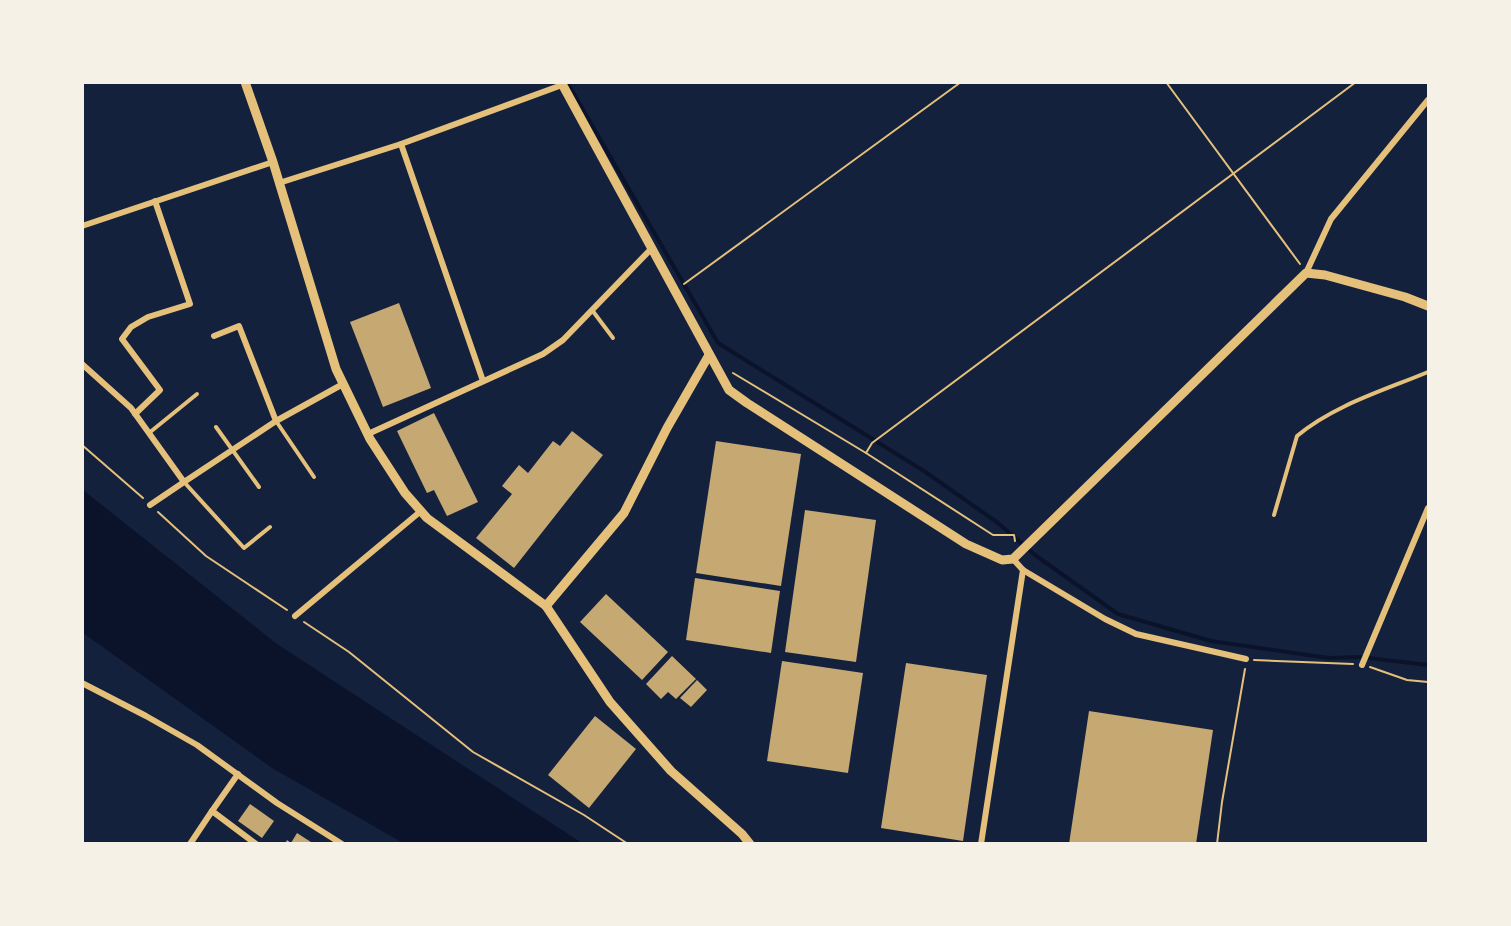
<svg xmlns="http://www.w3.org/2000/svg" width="1511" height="926" viewBox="0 0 1511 926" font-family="'PT Sans Narrow',sans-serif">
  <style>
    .water { fill: #0b132b }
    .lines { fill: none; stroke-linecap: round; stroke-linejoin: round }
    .stream { stroke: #0b132b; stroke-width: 4 }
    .building { fill: #c6a872 }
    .path { stroke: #e5c07b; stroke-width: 2 }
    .service { stroke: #e5c07b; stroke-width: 4 }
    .minor { stroke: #e5c07b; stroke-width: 6 }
    .tertiary { stroke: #e5c07b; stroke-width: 9 }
  </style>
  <rect width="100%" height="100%" fill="#14213d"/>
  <polygon class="water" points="83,490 277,644 582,843 403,843 272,768 83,633"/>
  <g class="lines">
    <polyline class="stream" points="567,82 718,343 924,471 998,523 1035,555 1118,614 1211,641 1329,658 1360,657 1428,665"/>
  </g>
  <g class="building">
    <polygon points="399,303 431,388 383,407 350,322"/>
    <polygon points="434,413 478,502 447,516 434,490 427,493 397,431"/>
    <polygon points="572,431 603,455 514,568 476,538 512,494 502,486 519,465 528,473 553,441 560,446"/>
    <polygon points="716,441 801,454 781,586 696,573"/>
    <polygon points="805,510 876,520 856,662 785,652"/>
    <polygon points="695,578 780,591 771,653 686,640"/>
    <polygon points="606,594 668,652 642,680 580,622"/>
    <polygon points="672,656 696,679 676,699 668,692 661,699 646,684"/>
    <polygon points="782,661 863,673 848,773 767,761"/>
    <polygon points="906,663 987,675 963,841 881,828"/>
    <polygon points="697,680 707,690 691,707 680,698"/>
    <polygon points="1089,711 1213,730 1196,844 1069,844"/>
    <polygon points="595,716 636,749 589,808 548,775"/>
    <polygon points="250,804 274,821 262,838 238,821"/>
    <polygon points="297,833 314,844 285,844 287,840 291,843"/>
  </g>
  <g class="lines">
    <g class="path">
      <polyline points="1166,82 1300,264"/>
      <polyline points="684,284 961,82"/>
      <polyline points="733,373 866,453 993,535 1014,535 1015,541"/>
      <polyline points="82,445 143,498"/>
      <polyline points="866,453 872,443 1356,82"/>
      <polyline points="158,512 206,556 287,610"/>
      <polyline points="304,622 349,652 473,752 584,815 628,844"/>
      <polyline points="1254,660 1353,664"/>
      <polyline points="1370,667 1407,680 1428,682"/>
      <polyline points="1217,844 1222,802 1245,669"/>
    </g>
    <g class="service">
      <polyline points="592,310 613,338"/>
      <polyline points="276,421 314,477"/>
      <polyline points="216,427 259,487"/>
      <polyline points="149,433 197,394"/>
      <polyline points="184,482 244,548 270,527"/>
      <path d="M1274,515L1297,436C1334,405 1385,390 1428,372"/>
    </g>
    <g class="minor">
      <polyline points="401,144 483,381"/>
      <polyline points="279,183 401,144 562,85"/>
      <polyline points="82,226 273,162"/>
      <polyline points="1306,273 1331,219 1428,100"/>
      <polyline points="214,336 239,326 276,421"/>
      <polyline points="82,364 131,408 184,482 276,421 343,384"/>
      <polyline points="135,414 160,390 122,339 131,327 148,317 190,304 155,201"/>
      <polyline points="368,434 543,354 563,340 652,248"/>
      <polyline points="150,505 184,482"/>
      <polyline points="1013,559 1023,570 1105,619 1136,634 1246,659"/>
      <polyline points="295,616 421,511"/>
      <polyline points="1362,665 1428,508"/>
      <polyline points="82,683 146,716 197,745 277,803 342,844"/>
      <polyline points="238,774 212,811 256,844"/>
      <polyline points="190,844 212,811"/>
      <polyline points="981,844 1023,570"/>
    </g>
    <g class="tertiary">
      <polyline points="245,82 273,162 336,369 370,439 405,493 427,518 546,606 610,702 671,771 742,834 750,844"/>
      <polyline points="561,82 729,390 747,403 966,544 1002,560 1013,559 1306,273 1325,275 1405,297 1428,306"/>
      <polyline points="546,606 624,513 667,428 709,355"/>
    </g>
  </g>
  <rect width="1511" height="926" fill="none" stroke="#f6f1e7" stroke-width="168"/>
</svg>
